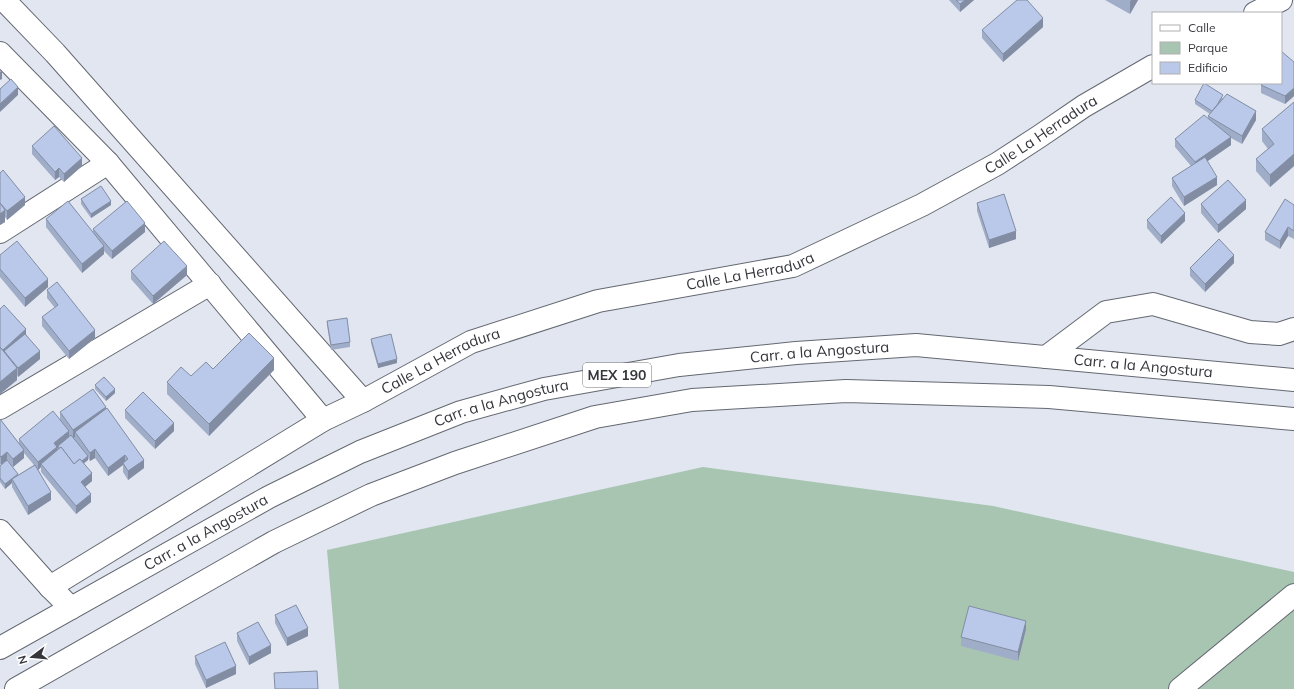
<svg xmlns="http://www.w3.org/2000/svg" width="1294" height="689" viewBox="0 0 1294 689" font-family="Mulish,sans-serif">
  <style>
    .green { fill: #a8c5b2 }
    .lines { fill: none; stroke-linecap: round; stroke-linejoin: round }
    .minor-casing { stroke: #646871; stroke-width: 24 }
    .major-casing { stroke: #646871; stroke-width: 24 }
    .minor { stroke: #fff; stroke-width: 22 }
    .major { stroke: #fff; stroke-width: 22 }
    .wall { fill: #a0adc8 }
    .shaded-wall { fill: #828da3 }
    .building { fill: #bac9e9; stroke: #828da3 }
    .labels { text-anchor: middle; stroke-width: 4; stroke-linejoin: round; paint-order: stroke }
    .shield { fill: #fff; stroke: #727376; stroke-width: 1 }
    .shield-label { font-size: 14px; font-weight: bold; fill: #36373c }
    .street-label { font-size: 15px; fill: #36373c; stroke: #fff }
  </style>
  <rect width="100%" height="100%" fill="#e1e6f1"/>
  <polygon class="green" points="703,467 993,506 1294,572 1294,689 339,689 327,550"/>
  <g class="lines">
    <g class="minor-casing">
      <g id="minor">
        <polyline points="4,0 55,53 363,401"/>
        <polyline points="1255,13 1281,0"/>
        <polyline points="0,53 108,163 323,420"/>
        <polyline points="0,232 108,163"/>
        <polyline points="1046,357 1106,312 1153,304 1250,332 1279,334 1294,329"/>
        <polyline points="0,408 210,284"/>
        <polyline points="0,531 50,587 71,608"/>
        <path id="s1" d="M50,587L323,420L363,401L471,342L598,301L793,266L922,205L997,164L1040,136L1084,106L1153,66"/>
        <polyline points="1180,689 1294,595"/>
      </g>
    </g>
    <g class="major-casing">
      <g id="major">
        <path id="s2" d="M0,648L269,497L360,452L461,412L544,389L679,365L796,353L916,345L1294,380"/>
        <polyline points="16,689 274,542 371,495 455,463 595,417 692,400 846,391 1049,397 1294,419"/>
      </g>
    </g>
    <use href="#minor" class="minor"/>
    <use href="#major" class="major"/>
  </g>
  <g class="wall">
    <polygon points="949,0 974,0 960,12"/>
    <polygon points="1105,0 1138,0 1130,14"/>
    <polygon points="1043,27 1003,62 982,38 982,30"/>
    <polygon points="1294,62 1294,96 1285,104 1261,93 1261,85"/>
    <polygon points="1223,98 1256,120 1242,144 1231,138 1231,145 1207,161 1217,185 1184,206 1172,186 1172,178 1191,166 1175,147 1175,139 1208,118 1208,116 1210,114 1195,104 1195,100"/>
    <polygon points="1294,102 1294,166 1270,187 1256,171 1256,159 1268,149 1262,141 1262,129"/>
    <polygon points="32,146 82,166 64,182 59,177 55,180 32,154"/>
    <polygon points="0,173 25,205 7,220 5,217 5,222 0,225"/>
    <polygon points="81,199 111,205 91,218 81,204"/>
    <polygon points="977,203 1016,239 989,248 977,211"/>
    <polygon points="1201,204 1246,209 1218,233 1201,213"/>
    <polygon points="1294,205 1294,239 1288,236 1280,249 1265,240 1265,232"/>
    <polygon points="46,219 93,232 93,229 145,232 112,259 104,251 104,254 82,273 46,227"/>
    <polygon points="1147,220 1185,221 1161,244 1147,228"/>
    <polygon points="0,255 48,287 25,307 0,277"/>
    <polygon points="1234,263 1205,292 1190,276 1190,268"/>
    <polygon points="131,271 187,275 153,304 131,279"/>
    <polygon points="47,290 95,338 69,359 42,326 42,317 55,308 47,298"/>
    <polygon points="0,309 26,334 40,359 18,377 17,375 17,380 0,394"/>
    <polygon points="327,321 350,342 350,347 331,350 327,325"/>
    <polygon points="371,339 397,363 378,368 371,343"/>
    <polygon points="213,369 274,370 209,436 167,394 167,382 191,376"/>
    <polygon points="95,385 115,393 106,401 95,389"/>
    <polygon points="106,409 144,468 128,480 123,472 123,465 108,476 95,458 90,461 88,458 88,460 84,463 92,481 85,487 91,502 76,514 41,472 41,467 38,470 51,500 28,515 12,487 12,483 5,489 0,482 0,466 18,475 34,465 24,453 24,458 13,467 7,460 1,465 0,464 0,419 19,443 19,439 60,420 60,412"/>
    <polygon points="125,410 174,431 155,449 125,418"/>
    <polygon points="275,615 308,636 287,646 275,623"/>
    <polygon points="1026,629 1018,661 961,646 961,637"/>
    <polygon points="237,633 271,653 249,665 237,641"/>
    <polygon points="195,656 236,674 206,688 195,664"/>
  </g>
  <g class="shaded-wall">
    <polygon points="965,0 974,0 960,12 960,4"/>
    <polygon points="1131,0 1138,0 1130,14 1130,2"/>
    <polygon points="1043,18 1043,27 1003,62 1003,54"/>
    <polygon points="2,70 2,79 0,80 0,72"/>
    <polygon points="18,87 18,95 0,112 0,104"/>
    <polygon points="1294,88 1294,96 1285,104 1285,96"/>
    <polygon points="1256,111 1256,120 1242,144 1242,136"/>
    <polygon points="1231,137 1231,145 1195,170 1195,162"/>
    <polygon points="1294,154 1294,166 1270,187 1270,175"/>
    <polygon points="82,158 82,166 64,182 64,174"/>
    <polygon points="59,168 59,177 55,180 55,172"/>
    <polygon points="1217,177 1217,185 1184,206 1184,197"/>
    <polygon points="25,197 25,205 7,220 7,211"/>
    <polygon points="1246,200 1246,209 1218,233 1218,225"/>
    <polygon points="111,201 111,205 91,218 91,214"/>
    <polygon points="5,210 5,222 0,225 0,214"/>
    <polygon points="1185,213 1185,221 1161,244 1161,236"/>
    <polygon points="145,223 145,232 112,259 112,251"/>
    <polygon points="1288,227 1288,236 1280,249 1280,241"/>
    <polygon points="1016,231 1016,239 989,248 989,240"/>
    <polygon points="104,246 104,254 82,273 82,264"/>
    <polygon points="1234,255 1234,263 1205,292 1205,284"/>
    <polygon points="187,266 187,275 153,304 153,296"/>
    <polygon points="48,279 48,287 25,307 25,298"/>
    <polygon points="26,329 26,338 4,357 2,351"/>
    <polygon points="95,330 95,338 69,359 69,351"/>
    <polygon points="40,351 40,359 18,377 18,368"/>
    <polygon points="274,358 274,370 209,436 209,424"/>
    <polygon points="397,359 397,363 378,368 378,364"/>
    <polygon points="17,368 17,380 0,394 0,382"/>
    <polygon points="115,389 115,393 106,401 106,397"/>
    <polygon points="106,407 106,415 75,432 75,437 73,438 73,430"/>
    <polygon points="174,423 174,431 155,449 155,441"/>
    <polygon points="69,431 69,439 58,446 58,448 57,449 57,455 41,464 41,467 38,470 38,462 54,443"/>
    <polygon points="95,449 95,458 90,461 90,453"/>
    <polygon points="24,450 24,458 13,467 13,459"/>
    <polygon points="7,452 7,460 1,465 1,457"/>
    <polygon points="125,455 125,463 123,463 123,465 108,476 108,468"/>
    <polygon points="88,456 88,460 74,471 74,467"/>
    <polygon points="144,460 144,468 128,480 128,471"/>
    <polygon points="92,473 92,481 81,490 81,482"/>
    <polygon points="12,479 12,483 5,489 5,484"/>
    <polygon points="51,492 51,500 28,515 28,506"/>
    <polygon points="91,494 91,502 76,514 76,506"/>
    <polygon points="1026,621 1026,629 1018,661 1018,652"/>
    <polygon points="308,628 308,636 287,646 287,638"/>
    <polygon points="271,645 271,653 249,665 249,657"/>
    <polygon points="236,666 236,674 206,688 206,680"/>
  </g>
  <g class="building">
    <polygon points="956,0 965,0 960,4"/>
    <polygon points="1017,0 1027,0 1043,18 1003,54 982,30"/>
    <polygon points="1281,51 1294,62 1294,88 1285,96 1261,85 1263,83 1281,83"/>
    <polygon points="11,79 18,87 0,104 0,89"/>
    <polygon points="1204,83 1223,95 1217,105 1212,111 1195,100"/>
    <polygon points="1227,94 1256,111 1242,136 1208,116"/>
    <polygon points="1294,102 1294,154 1270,175 1256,159 1274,144 1262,129"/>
    <polygon points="1204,115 1231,137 1195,162 1175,139"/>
    <polygon points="54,126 82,158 64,174 59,168 55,172 32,146"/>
    <polygon points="1205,157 1217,177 1184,197 1172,178"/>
    <polygon points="3,170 25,197 7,211 0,203 0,173"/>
    <polygon points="1228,180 1246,200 1218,225 1201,204"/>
    <polygon points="101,186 111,201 91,214 81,199"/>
    <polygon points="1004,194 1016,231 989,240 977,203"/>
    <polygon points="1171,197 1185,213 1161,236 1147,220"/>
    <polygon points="1285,199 1294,205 1294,231 1288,227 1280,241 1265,232"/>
    <polygon points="68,201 104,246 82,264 46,219"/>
    <polygon points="127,201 145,223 112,251 93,229"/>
    <polygon points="0,203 5,210 0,214"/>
    <polygon points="1219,239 1234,255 1205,284 1190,268"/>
    <polygon points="17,241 48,279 25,298 0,269 0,255"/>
    <polygon points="164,241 187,266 153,296 131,271"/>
    <polygon points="57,282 95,330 69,351 42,317 58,305 47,290"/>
    <polygon points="4,305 26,329 3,350 0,347 0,309"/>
    <polygon points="347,318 350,342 331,345 327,321"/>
    <polygon points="249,333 274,358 209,424 167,382 181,367 191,376 206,362 213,369"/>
    <polygon points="25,334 40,351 18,368 4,351"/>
    <polygon points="391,334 397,359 378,364 371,339"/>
    <polygon points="0,347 17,368 0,382"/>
    <polygon points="104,377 115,389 106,397 95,385"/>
    <polygon points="93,389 106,407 73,430 60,412"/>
    <polygon points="143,392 174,423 155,441 125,410"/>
    <polygon points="107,408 144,460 128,471 123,463 128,459 125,455 108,468 95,449 90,453 75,432"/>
    <polygon points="53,411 69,431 54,443 57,447 38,462 19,439"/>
    <polygon points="0,419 24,450 13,459 7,452 1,457 0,456"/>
    <polygon points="71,435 88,456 82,461 80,459 74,464 61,447 60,449 58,446"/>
    <polygon points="61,447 74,464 80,459 92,473 81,482 91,494 76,506 41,464"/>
    <polygon points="7,460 18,474 5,484 0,478 0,466"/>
    <polygon points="35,465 51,492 28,506 12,479"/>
    <polygon points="296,605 308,628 287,638 275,615"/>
    <polygon points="969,606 1026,621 1018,652 961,637"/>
    <polygon points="258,622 271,645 249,657 237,633"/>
    <polygon points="225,642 236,666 206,680 195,656"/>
    <polygon points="317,671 318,689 275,689 274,673"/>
  </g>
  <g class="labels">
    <rect class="shield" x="583" y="363" width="68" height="24" rx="3"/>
    <g class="shield-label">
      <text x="617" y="380">MEX 190</text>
    </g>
    <g class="street-label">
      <text dy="5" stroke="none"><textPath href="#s1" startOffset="1100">Calle La Herradura</textPath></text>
      <text dy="5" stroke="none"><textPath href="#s1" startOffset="776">Calle La Herradura</textPath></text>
      <text dy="5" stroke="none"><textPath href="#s2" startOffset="883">Carr. a la Angostura</textPath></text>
      <text dy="5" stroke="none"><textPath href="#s1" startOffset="452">Calle La Herradura</textPath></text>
      <text dy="5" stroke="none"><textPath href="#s2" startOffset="1208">Carr. a la Angostura</textPath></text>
      <text dy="5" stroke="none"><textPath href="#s2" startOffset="560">Carr. a la Angostura</textPath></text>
      <text dy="5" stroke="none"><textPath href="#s2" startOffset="236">Carr. a la Angostura</textPath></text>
    </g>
  </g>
  <rect x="1152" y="12" width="130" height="72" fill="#ffffff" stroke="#afafb1"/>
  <rect x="1160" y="25" width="20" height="6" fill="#ffffff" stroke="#afafb1"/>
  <text x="1188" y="32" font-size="12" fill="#36373c">Calle</text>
  <rect x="1160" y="42" width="20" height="12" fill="#a8c5b2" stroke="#afafb1"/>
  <text x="1188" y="52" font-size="12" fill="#36373c">Parque</text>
  <rect x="1160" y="62" width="20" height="12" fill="#bac9e9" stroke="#afafb1"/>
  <text x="1188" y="72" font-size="12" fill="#36373c">Edificio</text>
  <g transform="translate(32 657) rotate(254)" stroke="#ffffff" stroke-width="3" paint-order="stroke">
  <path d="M0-3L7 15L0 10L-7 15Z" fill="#36373c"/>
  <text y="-6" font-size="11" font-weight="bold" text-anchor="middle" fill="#36373c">N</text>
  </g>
</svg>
